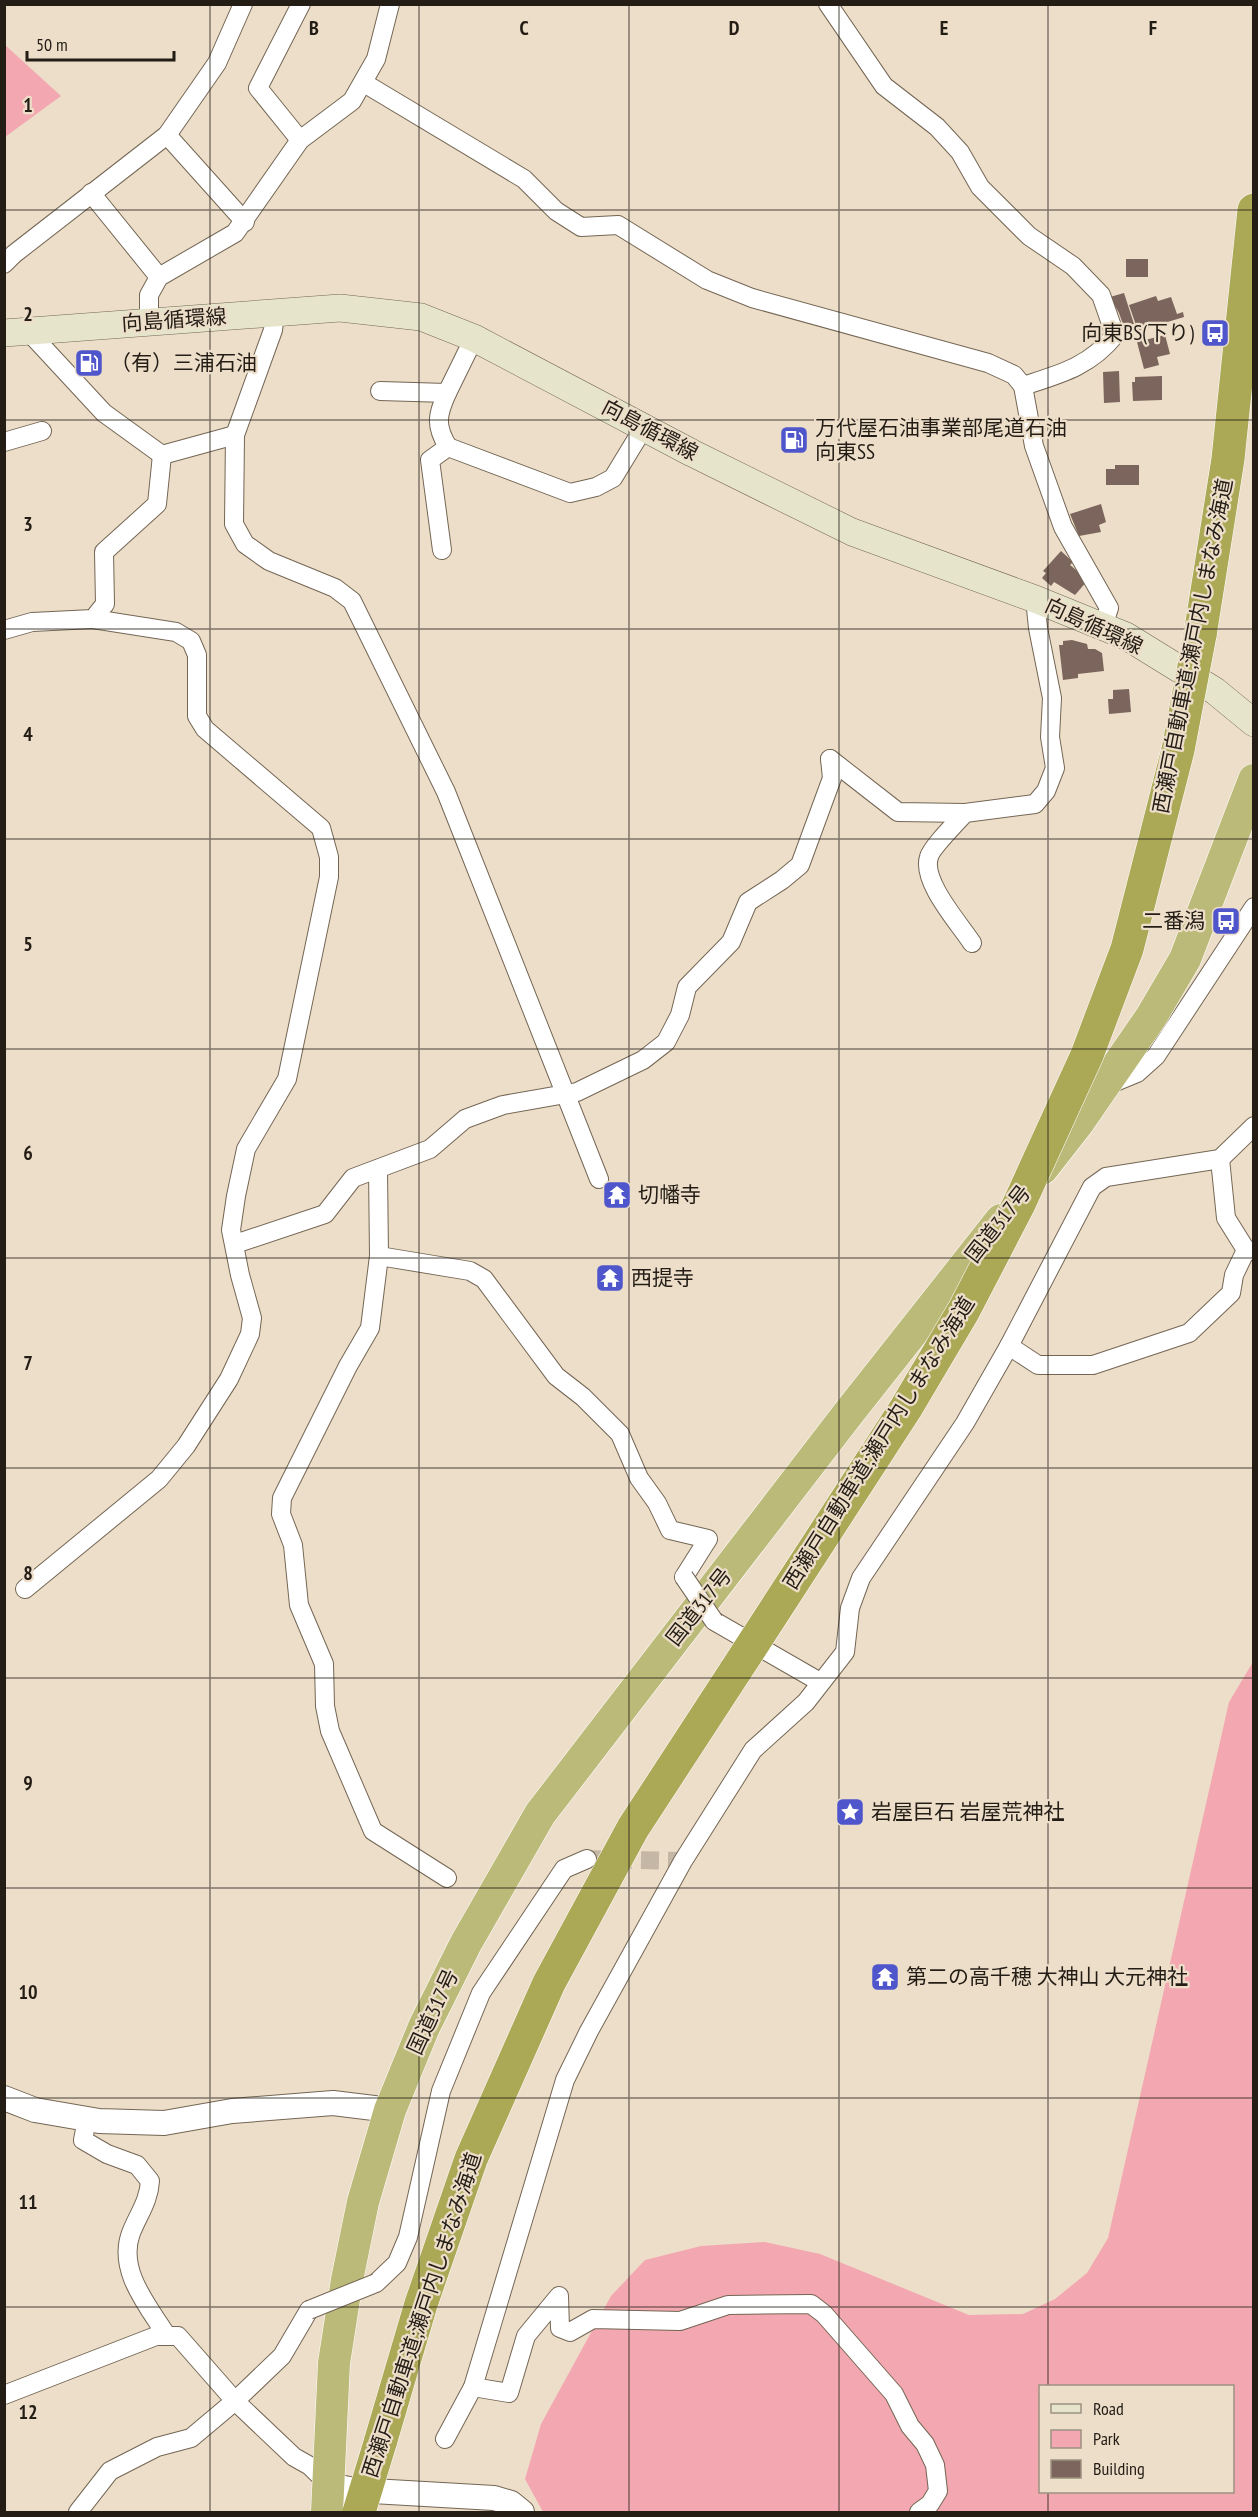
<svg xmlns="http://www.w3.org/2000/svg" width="1258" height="2517" viewBox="0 0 1258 2517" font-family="'PT Sans Narrow','Noto Sans JP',sans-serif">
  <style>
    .green { fill: #f3a8b1; fill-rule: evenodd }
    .building { fill: #7c655c }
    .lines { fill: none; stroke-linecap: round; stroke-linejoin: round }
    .minor-tunnel { stroke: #c5b7a5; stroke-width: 18; stroke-dasharray: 18 9; stroke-linecap: butt }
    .minor-casing { stroke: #746654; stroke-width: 20 }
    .tertiary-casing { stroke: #746654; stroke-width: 26 }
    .secondary-casing { stroke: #746654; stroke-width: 28 }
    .trunk-casing { stroke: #fff; stroke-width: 33 }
    .motorway-casing { stroke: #fff; stroke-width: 34 }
    .minor { stroke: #fff; stroke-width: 18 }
    .tertiary { stroke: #fff; stroke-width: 24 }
    .secondary { stroke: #e6e5cc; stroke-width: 27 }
    .trunk { stroke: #bcba78; stroke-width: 32 }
    .motorway { stroke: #aba856; stroke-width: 33 }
    .minor-bridge-casing { stroke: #746654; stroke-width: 20; stroke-linecap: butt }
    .motorway-bridge-casing { stroke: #fff; stroke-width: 34; stroke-linecap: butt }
    .minor-bridge { stroke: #fff; stroke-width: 18 }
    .motorway-bridge { stroke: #aba856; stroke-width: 33 }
    .grid { fill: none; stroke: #231d16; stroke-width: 1.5; stroke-opacity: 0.55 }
    .labels { text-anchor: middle; stroke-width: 4.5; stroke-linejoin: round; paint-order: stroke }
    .street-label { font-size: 21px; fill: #231d16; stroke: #eddec9 }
    .poi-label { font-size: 21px; fill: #231d16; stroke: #eddec9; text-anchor: start }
    .grid-label { font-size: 20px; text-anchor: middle; font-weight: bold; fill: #231d16; stroke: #eddec9; stroke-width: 4.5; stroke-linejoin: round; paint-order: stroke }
  </style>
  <rect width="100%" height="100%" fill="#eddec9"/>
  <g class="green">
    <polygon points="4,44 61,96 5,137 4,137"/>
    <path d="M1253,1662V2512H543L525,2479L541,2424L611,2296L645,2260L701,2246L765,2242L820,2254L969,2315L1023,2314L1055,2299L1087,2273L1108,2238L1229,1702ZM1040,2386H1232V2492H1040Z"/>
  </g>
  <g class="building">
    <rect x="1126" y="259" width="22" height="18"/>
    <polygon points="1124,293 1134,324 1124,327 1119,313 1110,297"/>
    <polygon points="1156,296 1158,301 1171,297 1177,314 1183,312 1184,317 1138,331 1129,305"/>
    <polygon points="1165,335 1170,354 1157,357 1159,365 1144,369 1137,342"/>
    <polygon points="1119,371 1120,402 1104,403 1103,372"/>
    <polygon points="1162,376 1162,400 1133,401 1132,382 1135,382 1135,377"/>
    <polygon points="1115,465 1139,465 1139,485 1106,485 1106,469 1115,469"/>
    <polygon points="1101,504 1106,522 1099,525 1101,532 1079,536 1070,514"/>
    <polygon points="1061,551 1073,562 1070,565 1088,580 1075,595 1054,582 1051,586 1042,578 1046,573 1043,571"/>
    <polygon points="1072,640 1087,644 1088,649 1095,649 1102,653 1104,671 1078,674 1078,678 1063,680 1059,645 1063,645 1063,641"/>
    <polygon points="1129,689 1131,712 1109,714 1108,699 1113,699 1113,690"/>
  </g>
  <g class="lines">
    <polyline class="minor-tunnel" points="587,1859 683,1861"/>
    <g class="minor-casing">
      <g id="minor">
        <path d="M828,4L884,86L937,127L960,152L980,187L1029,236L1073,266L1101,295L1115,335C1089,367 1060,374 1023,386"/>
        <polyline points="364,83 524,179 556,211 581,227 618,225 707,280 752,298 988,363 1014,375 1023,386 1034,446 1063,527 1109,608 1103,626"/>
        <polyline points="167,135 245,222"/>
        <polyline points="300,140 258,88 301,4"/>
        <polyline points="91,193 159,277"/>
        <polyline points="4,264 14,254 167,135 217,63 243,4"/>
        <polyline points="149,322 149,295 159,277 235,233 300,140 352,101 376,59 390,4"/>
        <polyline points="28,331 104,413 162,455 235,435 273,330 275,313"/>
        <polyline points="380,391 447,393 474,338"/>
        <polyline points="235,435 234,524 245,544 269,561 335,588 352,601 446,792 599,1179"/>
        <polyline points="4,442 42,431"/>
        <polyline points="448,447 570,493 596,487 613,478 644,427"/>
        <path d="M442,550L430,460L448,447C435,426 437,415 447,393"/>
        <polyline points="4,630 32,622 93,619 105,604 104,552 157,504 162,455"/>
        <polyline points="830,759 898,812 965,813"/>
        <path d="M972,943C959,923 921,881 929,857C931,848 957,822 965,813L1035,804L1046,791L1055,768L1050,737L1052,698L1038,628L1035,599"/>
        <polyline points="1108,1085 1137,1073 1156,1056 1254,907"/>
        <polyline points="1220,1159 1226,1218 1246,1250 1254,1251"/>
        <polyline points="378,1169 379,1256 370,1328 348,1366 282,1498 281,1514 293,1545 299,1605 324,1664 325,1706 330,1731 373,1831 447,1878"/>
        <polyline points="235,1244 325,1214 353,1178 430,1149 465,1119 503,1105 577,1092 643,1060 666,1042 680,1015 687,987 731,942 748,902 782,880 800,865 832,778 830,759"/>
        <polyline points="379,1256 470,1271 484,1279 556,1376 583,1397 620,1434 639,1478 657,1503 670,1530 708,1539 684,1577"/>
        <polyline points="1009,1346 1038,1365 1093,1365 1189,1333 1231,1293 1234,1275 1246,1250"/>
        <polyline points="25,1589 159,1479 186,1446 229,1379 250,1334 252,1318 240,1275 231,1230 236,1196 246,1149 287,1079 329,877 329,857 321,828 205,729 197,716 197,655 191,641 176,632 93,619"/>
        <polyline points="714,1621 820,1682"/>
        <path d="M87,2119L83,2140L107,2154L137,2165L150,2181C149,2201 138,2215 131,2233C117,2270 148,2306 167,2336"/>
        <polyline points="376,2283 397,2263 408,2237 441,2091 481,1993 564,1869 587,1859"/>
        <polyline points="473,2387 509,2393 526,2336 559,2296 560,2328 570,2332 593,2319 680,2321 728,2305 811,2304 824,2314 894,2394 910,2426 925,2444 935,2465 938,2491 930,2504 919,2512"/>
        <polyline points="4,2395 156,2336 178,2336 235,2401 294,2457 310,2466 357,2512"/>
        <polyline points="445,2439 473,2387 565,2080 589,2031 683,1861 753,1750 806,1702 845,1652 850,1608 861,1578 965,1423 1009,1346 1092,1187 1106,1177 1220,1159 1254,1126"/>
        <polyline points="78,2512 110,2471 157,2447 191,2438 235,2401 282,2356 309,2310"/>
      </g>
    </g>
    <g class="tertiary-casing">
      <g id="tertiary">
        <polyline points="4,2098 35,2110 99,2121 164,2123 232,2111 333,2103 390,2110"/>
        <polyline points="328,2485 355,2490 494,2498 511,2503 522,2512"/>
      </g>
    </g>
    <g class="secondary-casing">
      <polyline id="secondary" points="4,333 340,308 421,317 474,338 692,453 852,532 1035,599 1126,636 1215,691 1254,723"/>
    </g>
    <g class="trunk-casing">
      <g id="trunk">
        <polyline points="1042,1169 1078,1123 1151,1017 1185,959 1254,780"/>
        <polyline points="327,2512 334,2363 347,2280 363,2202 390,2110 424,2027 466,1943 540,1814 847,1415 1001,1220"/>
      </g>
    </g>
    <g class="motorway-casing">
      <g id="motorway">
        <polyline points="1200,635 1228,459 1254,210"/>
        <polyline points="380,2443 421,2304 471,2159 549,1983 633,1828 736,1670"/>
      </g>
    </g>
    <use href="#minor" class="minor"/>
    <use href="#tertiary" class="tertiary"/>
    <use href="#secondary" class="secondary"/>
    <use href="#trunk" class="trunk"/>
    <use href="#motorway" class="motorway"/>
    <g class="minor-bridge-casing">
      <g id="minor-bridge">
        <polyline points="684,1577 714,1621"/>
        <polyline points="309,2310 376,2283"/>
      </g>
    </g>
    <g class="motorway-bridge-casing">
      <g id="motorway-bridge">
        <polyline points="736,1670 906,1408 964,1310 1019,1204 1087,1055 1127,949 1178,750 1200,635"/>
        <polyline points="359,2512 380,2443"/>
      </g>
    </g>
    <use href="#minor-bridge" class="minor-bridge"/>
    <use href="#motorway-bridge" class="motorway-bridge"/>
  </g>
  <path class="grid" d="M210,4V2512M419,4V2512M629,4V2512M839,4V2512M1048,4V2386M4,210H1254M4,420H1254M4,629H1254M4,839H1254M4,1049H1254M4,1258H1254M4,1468H1254M4,1678H1254M4,1888H1254M4,2098H1254M4,2307H1254M1048,2492V2512"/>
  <defs>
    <g id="bus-square" transform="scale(1.5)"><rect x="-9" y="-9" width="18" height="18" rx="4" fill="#4f55cb" stroke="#eddec9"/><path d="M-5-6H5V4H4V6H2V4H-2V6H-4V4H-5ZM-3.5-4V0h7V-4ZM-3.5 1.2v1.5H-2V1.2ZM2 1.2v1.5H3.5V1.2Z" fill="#fff"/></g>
    <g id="fuel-square" transform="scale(1.5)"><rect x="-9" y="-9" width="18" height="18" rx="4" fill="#4f55cb" stroke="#eddec9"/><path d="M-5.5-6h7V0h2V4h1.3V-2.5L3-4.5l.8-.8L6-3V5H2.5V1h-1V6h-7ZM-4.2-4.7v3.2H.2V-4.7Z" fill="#fff"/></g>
    <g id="temple-square" transform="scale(1.5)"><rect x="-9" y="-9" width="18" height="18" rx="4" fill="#4f55cb" stroke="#eddec9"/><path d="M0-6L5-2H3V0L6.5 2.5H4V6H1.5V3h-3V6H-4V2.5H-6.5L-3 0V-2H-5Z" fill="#fff"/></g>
    <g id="sight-square" transform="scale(1.5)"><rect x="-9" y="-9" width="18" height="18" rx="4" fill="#4f55cb" stroke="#eddec9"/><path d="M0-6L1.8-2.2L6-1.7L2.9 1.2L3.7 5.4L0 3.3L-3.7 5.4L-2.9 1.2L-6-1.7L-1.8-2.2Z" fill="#fff"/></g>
  </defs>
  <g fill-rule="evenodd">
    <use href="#bus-square" x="1215" y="333"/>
    <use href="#fuel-square" x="89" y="363"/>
    <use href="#fuel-square" x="794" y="440"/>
    <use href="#bus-square" x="1226" y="921"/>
    <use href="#temple-square" x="617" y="1195"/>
    <use href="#temple-square" x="610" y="1278"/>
    <use href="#sight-square" x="850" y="1812"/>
    <use href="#temple-square" x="885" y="1977"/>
  </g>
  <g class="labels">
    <g class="street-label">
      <text transform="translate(174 320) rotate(-4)" y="7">向島循環線</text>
      <text transform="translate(650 430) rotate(28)" y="7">向島循環線</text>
      <text transform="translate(1094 626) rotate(25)" y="7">向島循環線</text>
      <text transform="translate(1193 646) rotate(-79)" y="7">西瀬戸自動車道;瀬戸内しまなみ海道</text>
      <text transform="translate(998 1224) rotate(-52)" y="7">国道317号</text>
      <text transform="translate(879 1443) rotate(-58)" y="7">西瀬戸自動車道;瀬戸内しまなみ海道</text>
      <text transform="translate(699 1607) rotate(-52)" y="7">国道317号</text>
      <text transform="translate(433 2012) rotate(-65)" y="7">国道317号</text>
      <text transform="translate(422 2315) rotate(-72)" y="7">西瀬戸自動車道;瀬戸内しまなみ海道</text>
    </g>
    <g class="poi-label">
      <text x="1194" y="340" text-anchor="end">向東BS(下り)</text>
      <text x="110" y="370">（有）三浦石油</text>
      <text x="815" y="435">万代屋石油事業部尾道石油<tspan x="815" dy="24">向東SS</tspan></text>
      <text x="1205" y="928" text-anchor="end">二番潟</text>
      <text x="638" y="1202">切幡寺</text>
      <text x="631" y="1285">西提寺</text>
      <text x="871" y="1819">岩屋巨石 岩屋荒神社</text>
      <text x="906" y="1984">第二の高千穂 大神山 大元神社</text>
    </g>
  </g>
  <g class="grid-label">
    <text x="314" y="35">B</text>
    <text x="524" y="35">C</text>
    <text x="734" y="35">D</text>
    <text x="944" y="35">E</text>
    <text x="1153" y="35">F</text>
    <text x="28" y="112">1</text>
    <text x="28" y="321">2</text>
    <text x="28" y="531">3</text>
    <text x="28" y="741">4</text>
    <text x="28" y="951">5</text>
    <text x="28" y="1160">6</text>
    <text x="28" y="1370">7</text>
    <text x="28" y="1580">8</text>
    <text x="28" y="1790">9</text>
    <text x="28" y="1999">10</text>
    <text x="28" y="2209">11</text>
    <text x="28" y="2419">12</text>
  </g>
  <rect width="1258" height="2517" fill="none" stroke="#231d16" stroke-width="12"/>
  <rect x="1039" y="2385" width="195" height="108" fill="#eddec9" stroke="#9c9181" stroke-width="1.5"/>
  <rect x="1051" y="2404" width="30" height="9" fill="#e6e5cc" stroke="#9c9181" stroke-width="1.5"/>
  <text x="1093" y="2415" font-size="18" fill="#231d16">Road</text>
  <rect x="1051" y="2430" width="30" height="18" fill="#f3a8b1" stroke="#9c9181" stroke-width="1.5"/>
  <text x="1093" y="2445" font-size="18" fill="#231d16">Park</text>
  <rect x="1051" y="2460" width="30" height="18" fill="#7c655c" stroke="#9c9181" stroke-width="1.5"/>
  <text x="1093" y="2475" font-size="18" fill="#231d16">Building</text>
  <path d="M27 51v9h147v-9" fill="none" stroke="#231d16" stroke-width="3"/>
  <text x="36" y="51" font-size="18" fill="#231d16" stroke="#eddec9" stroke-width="4.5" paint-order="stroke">50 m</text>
</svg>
